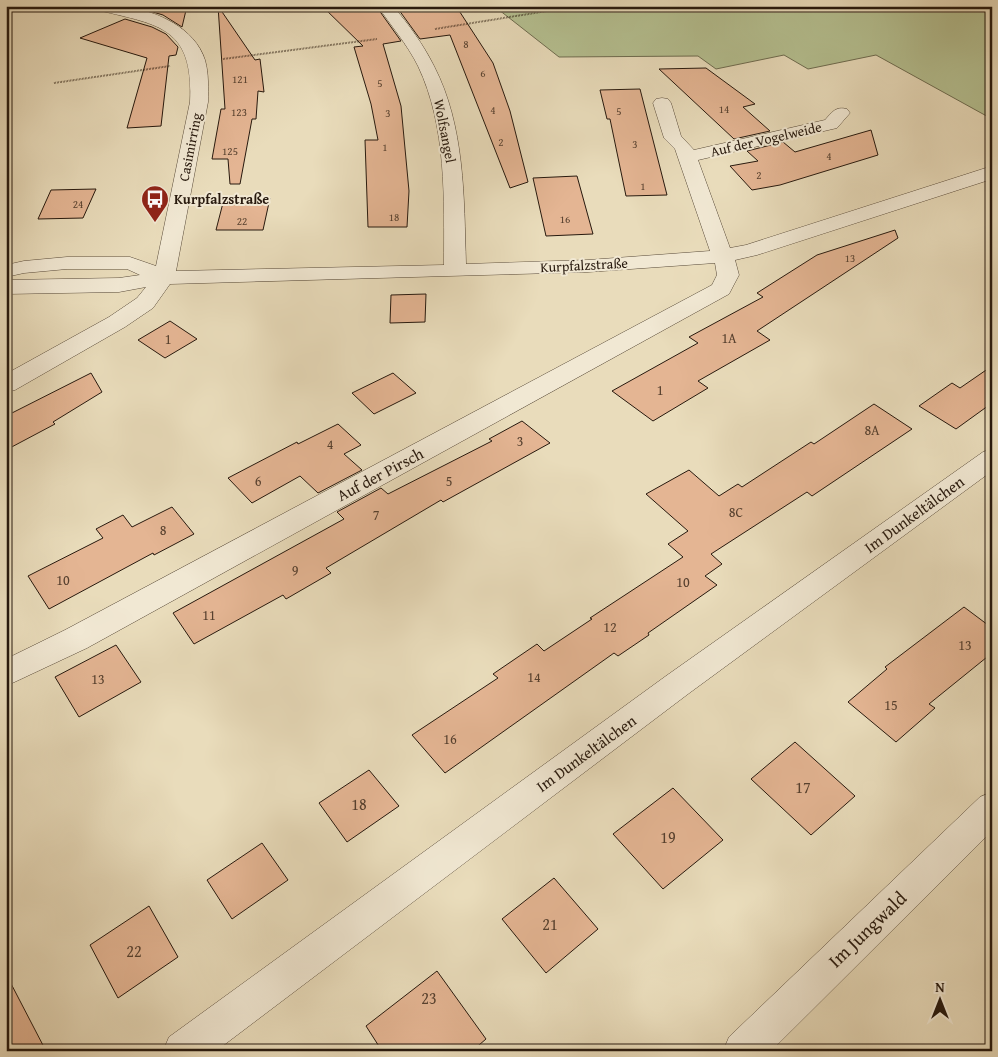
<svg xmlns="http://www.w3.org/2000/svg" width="998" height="1057" viewBox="0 0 998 1057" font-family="'Gentium Book Plus',serif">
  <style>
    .green { fill: #b5c091; stroke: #6e6c50 }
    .building { fill: #e4b593; stroke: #27190e }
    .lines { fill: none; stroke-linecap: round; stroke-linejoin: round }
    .street-casing { stroke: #584a39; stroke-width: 1 }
    .path { stroke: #27190e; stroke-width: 2; stroke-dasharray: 0.5 1; stroke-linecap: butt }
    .street { fill: #f1e8d3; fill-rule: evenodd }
    .labels { text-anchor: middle; stroke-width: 4; stroke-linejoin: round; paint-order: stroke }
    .far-number-label { font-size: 11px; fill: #56402f }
    .far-street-label { font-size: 14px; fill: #27190e; stroke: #f1e8d3 }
    .far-poi-label { font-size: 14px; font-weight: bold; fill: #27190e; stroke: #f1e8d3; text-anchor: start }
    .number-label { font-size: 14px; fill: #56402f }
    .street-label { font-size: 16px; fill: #27190e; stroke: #f1e8d3 }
    .near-number-label { font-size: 16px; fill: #56402f }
    .near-street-label { font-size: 19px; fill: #27190e; stroke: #f1e8d3 }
  </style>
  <rect width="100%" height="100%" fill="#e9dcbb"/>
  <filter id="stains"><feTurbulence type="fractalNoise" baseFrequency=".004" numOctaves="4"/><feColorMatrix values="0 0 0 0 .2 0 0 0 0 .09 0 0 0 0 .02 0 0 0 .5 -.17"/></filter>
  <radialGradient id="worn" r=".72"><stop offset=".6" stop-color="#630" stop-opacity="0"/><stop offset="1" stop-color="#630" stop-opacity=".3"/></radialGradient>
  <polygon class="green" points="494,6 992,6 992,119 876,55 808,69 784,55 716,69 698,56 559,57"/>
  <g class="building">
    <polygon points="154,6 187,6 182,27 163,15 146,10"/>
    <polygon points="218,6 255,60 260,59 264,92 258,91 256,119 252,119 240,184 230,184 228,159 212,159 221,109 225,109"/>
    <polygon points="322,6 376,6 401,41 383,44 401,106 409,191 407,227 368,227 365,140 378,140 371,104 354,47 363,46"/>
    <polygon points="396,6 438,6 440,8 439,6 456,6 493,63 510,111 528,182 510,188 450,35 420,39"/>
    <polygon points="125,19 152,27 166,34 178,47 176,55 169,56 161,126 127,128 147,58 80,38"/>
    <polygon points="706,68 755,104 743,107 770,131 734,139 659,69"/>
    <polygon points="640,89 667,195 626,196 610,119 607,119 600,90"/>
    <polygon points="871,130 878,155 780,185 752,190 730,166 758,161 747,151 783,142 795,152"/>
    <polygon points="577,176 593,234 546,236 533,178"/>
    <polygon points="96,189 83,218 38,219 51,190"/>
    <polygon points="270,198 263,230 216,230 224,199"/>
    <polygon points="895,230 898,238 757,331 770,340 698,381 708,388 653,421 612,391 698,343 689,337 763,297 757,293 817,255"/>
    <polygon points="426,294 425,322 390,323 391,295"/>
    <polygon points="170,321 197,339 165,358 138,340"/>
    <polygon points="992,366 992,403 956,429 919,406 952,383 960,388"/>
    <polygon points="91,373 102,392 53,422 55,424 6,450 6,416"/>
    <polygon points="393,373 416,393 374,414 352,393"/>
    <polygon points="874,404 912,429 812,496 807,492 711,554 722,564 705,576 717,585 648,633 649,635 618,656 614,653 445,773 412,735 498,678 493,674 537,644 544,651 592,619 590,618 683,557 668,544 688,531 646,494 689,470 719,496 738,484 742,487 811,442 814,444"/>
    <polygon points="522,421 550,443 443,502 441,500 326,568 331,573 286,599 283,595 194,644 173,613 344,519 337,512 381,488 388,494 492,441 489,439"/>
    <polygon points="338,424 361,445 344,454 362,470 318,493 300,476 252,503 228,478 297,442 298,444"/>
    <polygon points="172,507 194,534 154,555 153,553 49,609 28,576 103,538 96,529 123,515 132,527"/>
    <polygon points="964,607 992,628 992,653 929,704 935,708 896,742 848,702 887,669 885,667"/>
    <polygon points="116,645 141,682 79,717 55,677"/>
    <polygon points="795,742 855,796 811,835 751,779"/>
    <polygon points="369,770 399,806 347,842 319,803"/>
    <polygon points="673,788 723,840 663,889 613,834"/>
    <polygon points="262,843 288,880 232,919 207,880"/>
    <polygon points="554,878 598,929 546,973 502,919"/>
    <polygon points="149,906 178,957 118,998 90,945"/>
    <polygon points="437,971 486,1039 472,1051 382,1051 366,1026"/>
    <polygon points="6,974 46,1051 6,1051"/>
  </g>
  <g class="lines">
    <g class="street-casing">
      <g id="street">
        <polygon points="6,6 18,6 16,9 6,12"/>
        <path d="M92,6C103,6 115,5 126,7C157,11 195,28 205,60C209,74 208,88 208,102L176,271L444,265C444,199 447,127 418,66C407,44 391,26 378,6H393C409,25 423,44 434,66C465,126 464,198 466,264L588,260L710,251L675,149L664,138L653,103L656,99L662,98L668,99L671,103L681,136L694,150L825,120C832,112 836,106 847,109L850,113L837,128L698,160L730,248L746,245L992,166V179L757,255L735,260L739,275L729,294L87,648L6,686V659L65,630L712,285L717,275L715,263L588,272L170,284L153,308L125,327L15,390L6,392V374L109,317L137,298L146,287L119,292L6,294V280L119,278L140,275L127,269H67L24,273L6,277V265L24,261L67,257H130L156,266L190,102C194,24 156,25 94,9Z"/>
        <polygon points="984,6 992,6 992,12 987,10"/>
        <polygon points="992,449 992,471 688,694 216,1051 163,1051 169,1037 666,676 983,452"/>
        <polygon points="992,792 992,831 771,1051 723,1051 729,1037 980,797"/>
      </g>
    </g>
    <g class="path">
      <polyline points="52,9 53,6"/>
      <polyline points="435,29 578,6"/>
      <polyline points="223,59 377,39"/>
      <polyline points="54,83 170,66"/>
    </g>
    <use href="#street" class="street"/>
  </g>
  <defs>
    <g id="bus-pin" transform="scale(1.4375)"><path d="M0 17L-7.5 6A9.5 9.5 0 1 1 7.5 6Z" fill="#8f2418" stroke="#f1e8d3"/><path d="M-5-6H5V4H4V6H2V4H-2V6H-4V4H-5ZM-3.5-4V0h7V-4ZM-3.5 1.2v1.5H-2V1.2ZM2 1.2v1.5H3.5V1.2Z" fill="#fff"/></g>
  </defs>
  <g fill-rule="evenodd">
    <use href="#bus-pin" x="155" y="199"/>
  </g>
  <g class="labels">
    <g class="far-number-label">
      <text x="466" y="48">8</text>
      <text x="483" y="77">6</text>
      <text x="240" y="83">121</text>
      <text x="380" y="87">5</text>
      <text x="724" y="113">14</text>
      <text x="493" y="114">4</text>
      <text x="619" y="115">5</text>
      <text x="239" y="116">123</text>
      <text x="388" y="117">3</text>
      <text x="501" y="146">2</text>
      <text x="635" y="148">3</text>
      <text x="385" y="151">1</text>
      <text x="230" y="155">125</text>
      <text x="829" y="160">4</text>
      <text x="759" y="179">2</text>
      <text x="643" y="190">1</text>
      <text x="78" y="208">24</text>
      <text x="394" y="221">18</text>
      <text x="565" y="223">16</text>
      <text x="242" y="225">22</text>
      <text x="850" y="262">13</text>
    </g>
    <g class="far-street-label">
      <text transform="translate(445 131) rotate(79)" y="5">Wolfsangel</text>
      <text transform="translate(766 139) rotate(-13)" y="5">Auf der Vogelweide</text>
      <text transform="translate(190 147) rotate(-79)" y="5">Casimirring</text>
      <text transform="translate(584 265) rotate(-3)" y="5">Kurpfalzstraße</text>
    </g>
    <g class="far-poi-label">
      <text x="174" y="204">Kurpfalzstraße</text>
    </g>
    <g class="number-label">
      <text x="729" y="343">1A</text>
      <text x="168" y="344">1</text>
      <text x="660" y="395">1</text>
      <text x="872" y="435">8A</text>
      <text x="520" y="446">3</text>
      <text x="330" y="449">4</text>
      <text x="258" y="486">6</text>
      <text x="449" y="486">5</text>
      <text x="736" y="517">8C</text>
      <text x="376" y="520">7</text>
      <text x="163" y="535">8</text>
      <text x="295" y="575">9</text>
      <text x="63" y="585">10</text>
      <text x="683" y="587">10</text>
      <text x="209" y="620">11</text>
      <text x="610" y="632">12</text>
      <text x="965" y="650">13</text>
      <text x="534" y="682">14</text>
      <text x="98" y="684">13</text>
      <text x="891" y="710">15</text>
      <text x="450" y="744">16</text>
    </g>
    <g class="street-label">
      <text transform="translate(380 474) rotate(-28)" y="6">Auf der Pirsch</text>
      <text transform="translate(914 514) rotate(-36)" y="6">Im Dunkeltälchen</text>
      <text transform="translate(586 753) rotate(-36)" y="6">Im Dunkeltälchen</text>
    </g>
    <g class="near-number-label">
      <text x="803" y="793">17</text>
      <text x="359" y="810">18</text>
      <text x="668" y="843">19</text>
      <text x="550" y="930">21</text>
      <text x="134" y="957">22</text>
      <text x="429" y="1004">23</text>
    </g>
    <g class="near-street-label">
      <text transform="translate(867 929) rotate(-44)" y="7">Im Jungwald</text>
    </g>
  </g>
  <rect width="998" height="1057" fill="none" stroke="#e9dcbb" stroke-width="25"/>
  <rect x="8" y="8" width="983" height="1042" fill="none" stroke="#27190e" stroke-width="2.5"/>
  <rect x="12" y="12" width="973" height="1032" fill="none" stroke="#27190e"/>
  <g transform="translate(940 1000)" stroke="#f1e8d3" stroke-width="4" paint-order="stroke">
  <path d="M0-4L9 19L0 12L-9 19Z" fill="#27190e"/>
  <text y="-8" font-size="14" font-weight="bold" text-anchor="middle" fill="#27190e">N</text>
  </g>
  <rect width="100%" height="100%" filter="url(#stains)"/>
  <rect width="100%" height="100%" fill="url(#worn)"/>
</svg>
